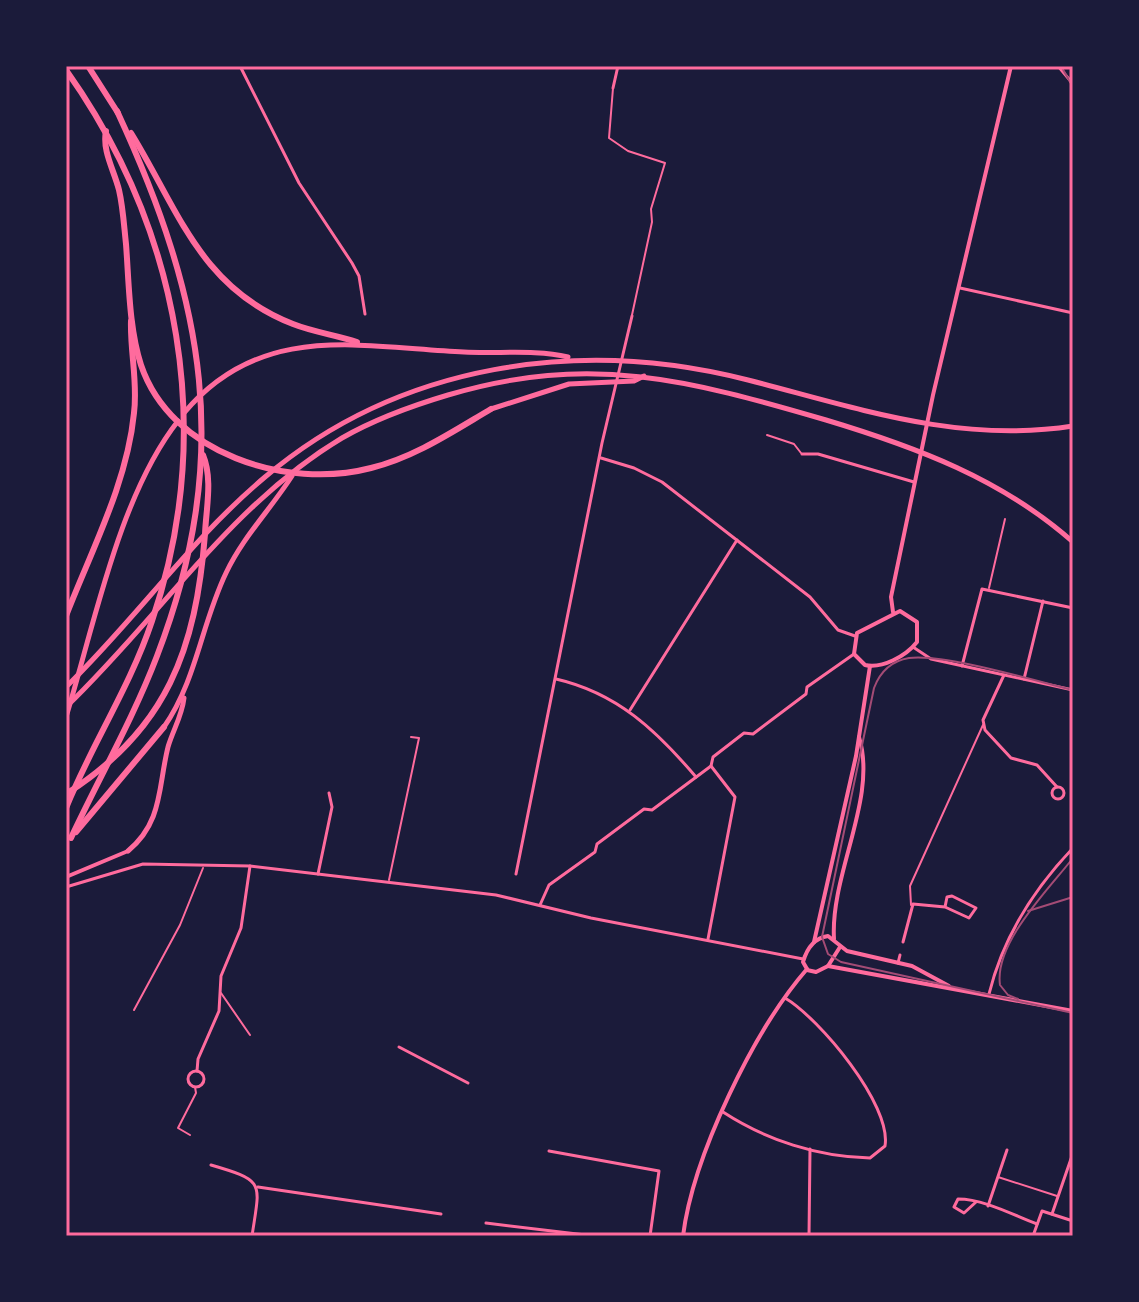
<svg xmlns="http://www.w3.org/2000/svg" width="1139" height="1302" viewBox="0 0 1139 1302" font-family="Roboto,sans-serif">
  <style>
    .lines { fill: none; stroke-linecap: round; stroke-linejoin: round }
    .service { stroke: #ff6b9d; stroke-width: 2 }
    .pedestrian { stroke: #ff6b9d; stroke-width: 2 }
    .minor { stroke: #ff6b9d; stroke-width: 3 }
    .tertiary { stroke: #ff6b9d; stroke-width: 4 }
    .trunk { stroke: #ff6b9d; stroke-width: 5 }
    .motorway { stroke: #ff6b9d; stroke-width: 6 }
    .tram { stroke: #a44b75; stroke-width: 2 }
    .neatline { fill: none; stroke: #ff6b9d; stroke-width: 3 }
  </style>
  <rect width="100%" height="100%" fill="#1b1b3a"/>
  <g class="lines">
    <g class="service">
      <polyline points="613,88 609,138 628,151 665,163 651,209 652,222 632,315"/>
      <polyline points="767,435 794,444 801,453"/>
      <polyline points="389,880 419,738 411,737"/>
      <polyline points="221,993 250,1035"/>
      <polyline points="134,1010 180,925 203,868"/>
      <polyline points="190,1135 178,1128 196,1093 195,1087"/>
    </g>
    <g class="pedestrian">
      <polyline points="989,588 1005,519"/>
      <polyline points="911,905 910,886 983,725"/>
      <polyline points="998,1177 1057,1196"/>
    </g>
    <g class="minor">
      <polyline points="240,66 299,183 352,263 359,276 365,314"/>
      <polyline points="1058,66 1073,84"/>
      <polyline points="613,88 618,66"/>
      <polyline points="960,288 1073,313"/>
      <polyline points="802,454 818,454 914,482"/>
      <polyline points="601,458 634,468 662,482 810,597 838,630 855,636"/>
      <polyline points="913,647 931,659 1073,690"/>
      <polyline points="962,666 982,589 1073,608"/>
      <polyline points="1004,675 983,720 985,730 1011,758 1037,765 1057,787"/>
      <path d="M556,679C617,693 656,730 696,777"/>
      <polyline points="1024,679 1043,601"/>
      <polyline points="630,710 737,540"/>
      <circle cx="1058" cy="793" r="6"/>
      <polyline points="318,874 332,807 329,793"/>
      <polyline points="516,874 602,443 632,316"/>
      <polyline points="66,887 143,864 250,866 496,895 591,918 803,959"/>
      <polyline points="540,905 549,885 595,852 597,844 644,809 652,810 711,766 713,757 744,733 753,734 806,694 807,687 854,654"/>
      <polyline points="708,939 735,797 711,766"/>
      <polyline points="903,942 913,904 945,907 969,918 976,908 952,896 947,897 945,907"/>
      <polyline points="898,963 900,955"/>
      <path d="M989,994C1003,937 1033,890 1073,848"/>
      <polyline points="399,1047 468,1083"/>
      <polyline points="197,1071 198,1059 219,1011 221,976 241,928 250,866"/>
      <circle cx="196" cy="1079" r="8"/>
      <path d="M723,1112C766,1140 818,1157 870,1158L885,1146C892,1105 819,1018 785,998"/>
      <polyline points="549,1151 659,1171 650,1236"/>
      <path d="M211,1165C266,1181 260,1182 252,1236"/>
      <polyline points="258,1187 441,1214"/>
      <path d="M976,1202L964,1213L954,1207L958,1199C984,1199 1013,1215 1037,1224"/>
      <polyline points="988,1206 1007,1150"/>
      <polyline points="1052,1214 1073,1153"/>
      <polyline points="486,1223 594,1236"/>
      <polyline points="809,1236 810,1149"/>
      <polyline points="1033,1236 1042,1211 1073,1221"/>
    </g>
    <g class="tertiary">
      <path d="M900,611L917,622V642C906,656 882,669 865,665L854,654L857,633Z"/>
      <polyline points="893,612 891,597 933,395 1011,66"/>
      <polyline points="66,877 128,851"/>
      <path d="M834,939C830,874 878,798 859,737"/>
      <polyline points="814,942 856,756 870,666"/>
      <polyline points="828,966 1073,1011"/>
      <path d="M807,969L803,962C807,948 814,938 828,936L847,951L912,966L949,986"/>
      <polyline points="807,970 816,972 828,966 840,947"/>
      <path d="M683,1236C693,1156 754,1030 807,969"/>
    </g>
    <g class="trunk">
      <polyline points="491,409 569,384 634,381 644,376"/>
      <path d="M184,413C261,321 360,347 464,352C498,354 535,349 568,357"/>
      <path d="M66,687C135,620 191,539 265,477C400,363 580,337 748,380C857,408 959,444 1073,426"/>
      <path d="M66,707C159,618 230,505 342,438C375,419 411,406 448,395C590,353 689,380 826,420C916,447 1002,479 1073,542"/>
      <path d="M66,717C94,626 119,496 178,421"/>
      <path d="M164,727C197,679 201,625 226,573C243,537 270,510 292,476"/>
      <path d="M128,851C163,822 158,787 168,747C173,730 182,716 184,698"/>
    </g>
    <g class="motorway">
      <polyline points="88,66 118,113"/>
      <path d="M66,70C181,232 216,432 152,621C130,687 92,744 66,808"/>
      <path d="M106,131C102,151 114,170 119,190C123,207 124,226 126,244C129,283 129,328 141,365C171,454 287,490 371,468C415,457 452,432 491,409"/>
      <path d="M131,133C178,209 200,288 293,324C313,332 336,335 357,342"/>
      <path d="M66,616C91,551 127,484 134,413C138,382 130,352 131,321"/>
      <path d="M66,794C167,730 196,649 205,534C206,509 213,479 203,455"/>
      <polyline points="76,832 164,727"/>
      <path d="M71,838C99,778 133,719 157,656C234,455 205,301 117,111"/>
    </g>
    <g class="tram">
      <polyline points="1061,66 1073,87"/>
      <path d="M1073,690C1036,681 942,653 909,658C891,661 880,672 874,688L822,937L828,954L841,962L1073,1013"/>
      <polyline points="1028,911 1073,897"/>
      <path d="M1018,999L1008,995L1000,985C994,943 1049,889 1073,858"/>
    </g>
  </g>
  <rect width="1139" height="1302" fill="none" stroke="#1b1b3a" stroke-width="136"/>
  <rect x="68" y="68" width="1003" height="1166" class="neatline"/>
</svg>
